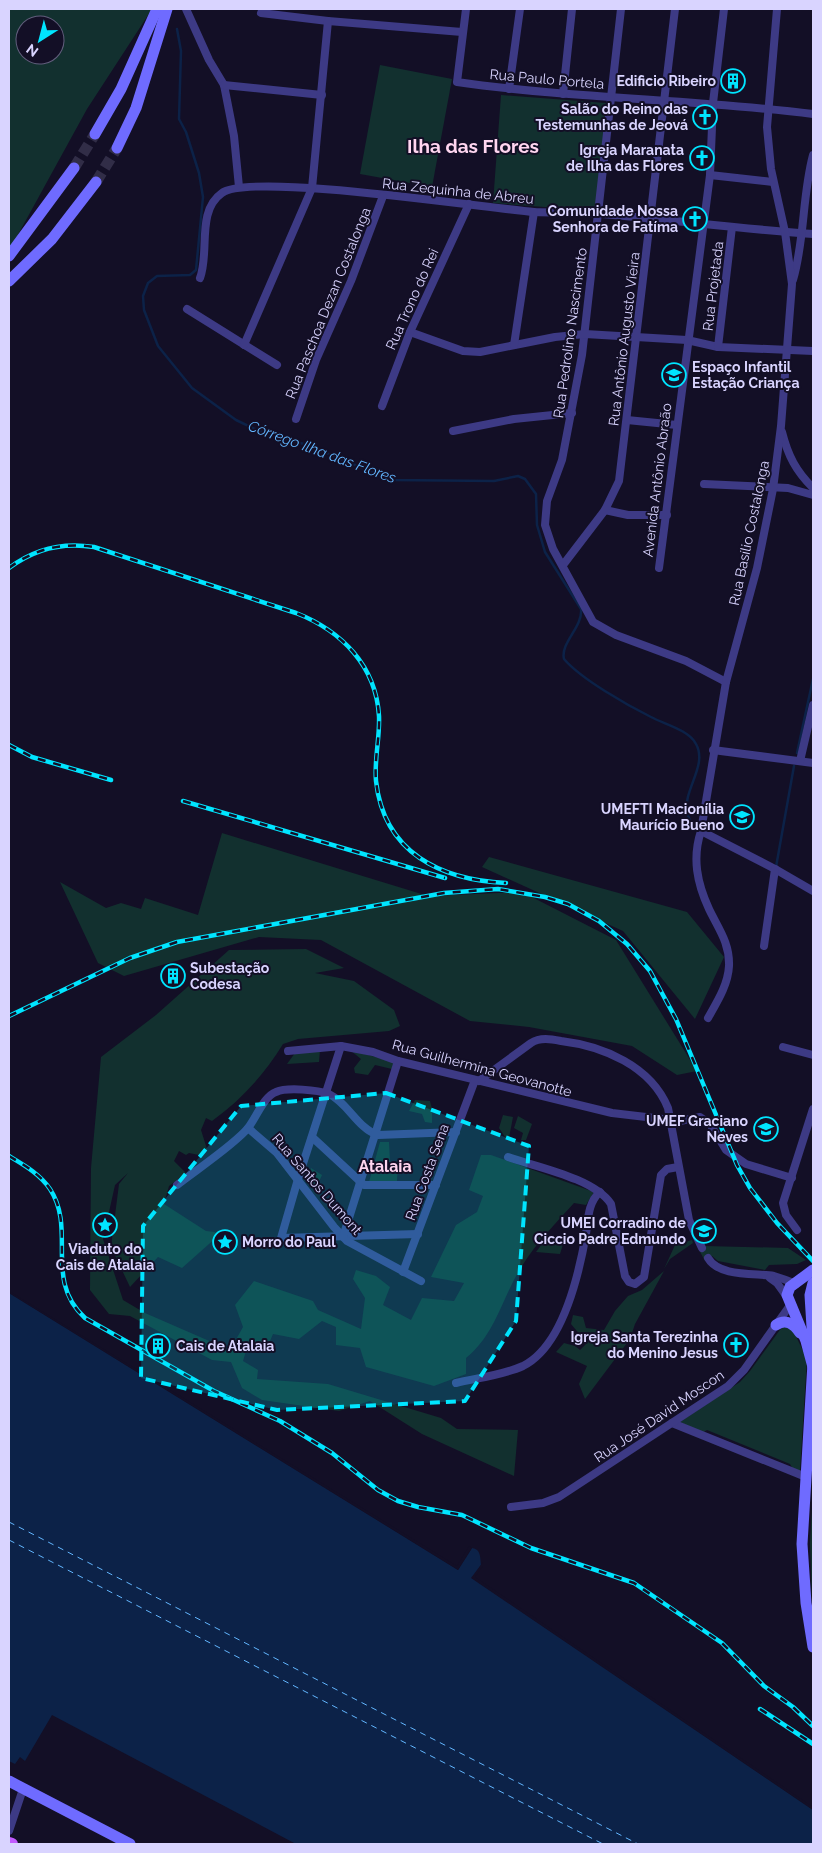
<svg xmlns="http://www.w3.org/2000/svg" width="822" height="1853" viewBox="0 0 822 1853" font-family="Raleway,sans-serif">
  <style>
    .green { fill: #12302f; fill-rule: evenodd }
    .water { fill: #0c2248 }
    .pier { fill: #130f26 }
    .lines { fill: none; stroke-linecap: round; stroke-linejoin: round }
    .stream { stroke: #0c2248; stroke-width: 2.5 }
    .ferry { stroke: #62b6ff; stroke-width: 1; stroke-dasharray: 6 5; stroke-linecap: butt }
    .secondary-tunnel { stroke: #312d47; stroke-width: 11; stroke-dasharray: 11 5.5; stroke-linecap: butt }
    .street { stroke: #3d3a85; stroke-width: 8 }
    .secondary { stroke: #6f6bff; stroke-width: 11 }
    .primary { stroke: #c25bff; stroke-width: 12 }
    .rail-casing { stroke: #00e5ff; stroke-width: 4.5 }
    .rail { stroke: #130f26; stroke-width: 2.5; stroke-dasharray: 8; stroke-linecap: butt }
    .marked { fill: #00e5ff; fill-opacity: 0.2; stroke: #00e5ff; stroke-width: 4; stroke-dasharray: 10 6; stroke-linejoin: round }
    .labels { text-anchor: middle; stroke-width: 4; stroke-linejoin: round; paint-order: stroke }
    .street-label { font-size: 14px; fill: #d9d4ff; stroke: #130f26 }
    .poi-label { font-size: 14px; font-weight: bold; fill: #d9d4ff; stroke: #130f26; text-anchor: end }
    .water-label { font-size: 15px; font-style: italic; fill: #62b6ff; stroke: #130f26 }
    .quarter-label { font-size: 16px; font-weight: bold; fill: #ffd6f0; stroke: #130f26 }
    .district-label { font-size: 19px; font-weight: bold; fill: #ffd6f0; stroke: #130f26 }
  </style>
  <rect width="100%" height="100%" fill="#130f26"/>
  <g class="green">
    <path d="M9,9H152L87,109L9,251ZM25,25H55V55H25Z"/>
    <polygon points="380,65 452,79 432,187 360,174"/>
    <polygon points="501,95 606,103 598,211 493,203"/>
    <polygon points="222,833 428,896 522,892 616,940 697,1071 677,1075 632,1046 529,1027 470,1021 321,940 259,937 124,976 98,963 60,882 106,908 121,903 141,909 145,898 198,915"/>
    <polygon points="489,857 687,912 724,957 695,1019 623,931 482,867"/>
    <path d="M306,949L344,968L315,973L354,981L394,1010L400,1026L389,1031L298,1039L283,1044C264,1075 241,1100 212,1121L206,1118L201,1130L207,1149L199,1155L189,1153L186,1155L179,1151L174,1161L186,1173L169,1186L164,1204L206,1231L215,1232L218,1236L182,1268L158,1257L130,1287L111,1247L119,1184L128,1173L115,1185L103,1239L123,1300L145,1313L230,1350L243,1327L235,1305L254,1281L313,1301L318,1310L361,1329L365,1298L353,1279L356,1270L376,1276L390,1287L383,1305L411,1320L422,1298L454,1301L464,1283L431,1277L456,1225L477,1212L483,1196L469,1190L481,1155H491L594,1192L586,1205L574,1203C556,1223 536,1243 522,1266C502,1297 496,1334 466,1358V1374L434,1386L366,1367L360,1348L336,1345V1327L322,1321L299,1339L273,1334L270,1341L247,1348L243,1361L258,1370L257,1379L328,1384L441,1418L457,1429L518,1430L514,1476L422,1434L370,1401L339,1411L262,1400L242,1388L231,1362L212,1360L130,1316L109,1314L90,1290L91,1168L101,1057L156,1015L229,950Z"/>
    <polygon points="320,1050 319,1062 287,1064 295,1053"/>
    <polygon points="350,1050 394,1062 392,1069 375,1065 368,1075 355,1073 354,1068 361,1059"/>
    <polygon points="415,1100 430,1101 432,1109 432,1123 425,1122 422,1114 409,1111"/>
    <polygon points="503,1115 513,1117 509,1138 505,1137 499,1128"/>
    <polygon points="518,1116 532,1124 526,1140 521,1140 523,1133 514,1128"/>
    <polygon points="380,1142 389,1142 390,1161 398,1165 397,1181 369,1182"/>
    <polygon points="311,1168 322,1175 316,1188 306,1180"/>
    <polygon points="548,1236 551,1236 555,1245 565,1238 560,1254 536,1252"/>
    <polygon points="692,1240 693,1243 670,1259 664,1269 675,1245"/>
    <polygon points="705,1246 788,1248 806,1260 797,1264 769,1265 765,1270 718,1261 712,1256 705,1261 699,1250"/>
    <polygon points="664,1271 635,1324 630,1339 585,1399 579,1384 587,1366 556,1352 564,1343 575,1346 580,1350 587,1343 571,1324 573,1315 583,1317 586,1328 604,1330 615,1311 628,1296 642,1290"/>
    <polygon points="782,1327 792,1328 807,1359 800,1471 794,1471 790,1464 707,1430 702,1433 680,1422 740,1382 750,1371"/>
    <polygon points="813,1491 813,1599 812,1599 810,1543"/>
  </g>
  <path class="water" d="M9,1293L458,1570L472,1548C481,1549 480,1557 481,1565L472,1578L813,1810V1844H296L52,1715L25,1761L20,1757L15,1764L9,1761Z"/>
  <g class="pier">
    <polygon points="9,1291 457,1566 469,1546 472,1548 458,1570 9,1293"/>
    <polygon points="483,1562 483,1566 475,1577 813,1807 813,1810 471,1578"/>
  </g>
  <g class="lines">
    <g class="stream">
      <path d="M177,29L181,51L179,119L186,132L199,173L203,197L196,270L190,275L157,276L148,283L143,296L144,310L158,346L192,388L236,420L259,431L307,445L391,480L494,481L518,476L525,479L536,494L537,525L545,552L581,609C583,627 560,643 564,659C581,679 627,705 651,717C664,724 689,730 696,744C708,765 683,790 687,812C688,818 692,824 696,829"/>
      <polyline points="797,753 813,679"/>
      <polyline points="776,867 794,766"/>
    </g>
    <g class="ferry">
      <polyline points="9,1522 638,1844"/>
      <polyline points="9,1540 603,1844"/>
    </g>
    <g class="secondary-tunnel">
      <polyline points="74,168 95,134"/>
      <polyline points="96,182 117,148"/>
    </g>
    <g class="street">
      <polyline points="186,9 209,60 224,85 234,136 239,187"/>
      <polyline points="263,9 261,13 328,21 462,32"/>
      <path d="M466,9L457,82C575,99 695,99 813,114"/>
      <polyline points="621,9 582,355 562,460 547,501 545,525 553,549 593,622 616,635 686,661 726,682"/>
      <polyline points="224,85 322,95"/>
      <polyline points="509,89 520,9"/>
      <polyline points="563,94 572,9"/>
      <polyline points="710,175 773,182"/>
      <path d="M200,278C210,252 196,211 222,193C250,172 486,208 534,212C557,213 580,212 602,214C673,220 743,229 813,234"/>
      <path d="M793,280C805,239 802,196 813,155"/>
      <polyline points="187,309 277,365"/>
      <polyline points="410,332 463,351 480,352 555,337 585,334 687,340 718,347 813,351"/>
      <polyline points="244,345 312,188 328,21"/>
      <polyline points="514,345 534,212"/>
      <polyline points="718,347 732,227"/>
      <polyline points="382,406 410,332 469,204"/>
      <polyline points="296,419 316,360 351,281 383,196"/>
      <polyline points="627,420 677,425"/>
      <polyline points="453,431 514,419 572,413"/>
      <path d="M782,432C788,456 796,471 813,488"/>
      <polyline points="704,484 788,488 813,495"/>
      <polyline points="605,510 628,515 667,515"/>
      <polyline points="563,565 605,510 619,481 675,9"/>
      <polyline points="659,568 710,175 713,103 724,9"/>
      <polyline points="713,750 813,763"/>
      <polyline points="800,761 813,705"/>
      <polyline points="701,831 775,869 813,891"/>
      <polyline points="764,946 775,869"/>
      <path d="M708,1018C717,1002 728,985 729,966C730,943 718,928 709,909C697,883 692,858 701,831L726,682L757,568L773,489L781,426L792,284L785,232L771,169L767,127L777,9"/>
      <polyline points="341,1046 298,1179 281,1238 418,1234"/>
      <polyline points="783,1047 813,1055"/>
      <polyline points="288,1051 341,1046 373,1052 398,1061 612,1113 680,1121 700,1117 710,1124 726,1150 746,1164 792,1178"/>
      <path d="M479,1081L531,1043C540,1037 551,1039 561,1041C603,1046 651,1066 668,1108L689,1220L702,1248"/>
      <polyline points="248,1128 277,1153 334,1227 347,1241 421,1281"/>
      <polyline points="312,1137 364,1185 436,1185"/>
      <path d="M508,1157C536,1167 594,1178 611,1204L625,1276L629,1282L635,1284L644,1277L661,1175L667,1169L678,1167"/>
      <path d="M177,1185C196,1170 234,1145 248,1128C256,1118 264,1096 276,1092C287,1087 318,1090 329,1094C348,1103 358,1129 378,1135L456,1132"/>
      <polyline points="797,1230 786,1215 783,1203 813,1109"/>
      <polyline points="343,1237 398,1061"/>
      <path d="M708,1258C719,1277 755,1273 774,1276C781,1278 789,1281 796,1284"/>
      <polyline points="403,1272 475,1080"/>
      <polyline points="770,1278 777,1283 787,1297"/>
      <path d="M456,1383C477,1378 503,1375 523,1366C563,1346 579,1274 586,1234C588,1220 588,1202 600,1192"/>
      <polyline points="672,1423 806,1477"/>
      <polyline points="511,1507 543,1503 559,1497 728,1386 744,1370 791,1304"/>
      <polyline points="9,1831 23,1789"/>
    </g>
    <g class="secondary">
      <polyline points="95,134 121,89 157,9"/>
      <polyline points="117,148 136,108 167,9"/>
      <polyline points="9,256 74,168"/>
      <polyline points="9,281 52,239 96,182"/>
      <polyline points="813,1283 810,1295 813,1343"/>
      <path d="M776,1325C786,1318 794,1324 800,1333"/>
      <polyline points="813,1363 802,1544 806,1603 813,1647"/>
      <polyline points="813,1367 806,1341 787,1295 790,1287 813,1270"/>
      <polyline points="9,1781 130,1844"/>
    </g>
    <polyline class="primary" points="9,1843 12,1844"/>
    <g class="rail-casing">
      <g id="rail">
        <path d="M9,568C34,549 63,542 94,547L296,613C342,631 376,666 379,716C380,738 374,759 376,781C384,853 441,880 506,883"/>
        <polyline points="9,745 32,757 111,780"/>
        <polyline points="183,801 445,878"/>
        <polyline points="9,1016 130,958 177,942 444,893 498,889 545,897 568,904 599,921 627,944 650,971 676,1019 737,1165 750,1188 777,1223 813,1261"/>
        <path d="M9,1156C24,1165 40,1174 50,1189C77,1230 43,1280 85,1318L214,1391L280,1421L332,1453L378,1490L398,1501L418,1507L462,1515L531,1548L634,1583L722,1643L764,1686L793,1707L813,1726"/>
        <polyline points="760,1709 813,1744"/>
      </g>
    </g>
    <use href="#rail" class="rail"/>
  </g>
  <path class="marked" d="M386,1093L529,1146L516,1321L465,1401L277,1410L141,1378L143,1226L241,1106Z"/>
  <defs>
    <g id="building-ring" transform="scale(1.25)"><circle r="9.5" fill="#130f26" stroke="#00e5ff" stroke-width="1.5"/><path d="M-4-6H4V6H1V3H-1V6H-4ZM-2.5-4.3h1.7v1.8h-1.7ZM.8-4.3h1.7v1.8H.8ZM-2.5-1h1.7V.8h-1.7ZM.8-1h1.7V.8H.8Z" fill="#00e5ff"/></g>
    <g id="church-ring" transform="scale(1.25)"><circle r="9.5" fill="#130f26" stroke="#00e5ff" stroke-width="1.5"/><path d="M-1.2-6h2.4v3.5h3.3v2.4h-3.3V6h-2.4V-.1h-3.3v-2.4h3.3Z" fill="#00e5ff"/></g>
    <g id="school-ring" transform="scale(1.25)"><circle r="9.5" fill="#130f26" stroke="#00e5ff" stroke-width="1.5"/><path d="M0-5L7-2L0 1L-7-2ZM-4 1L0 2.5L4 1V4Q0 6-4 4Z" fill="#00e5ff"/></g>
    <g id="sight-ring" transform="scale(1.25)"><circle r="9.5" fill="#130f26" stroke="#00e5ff" stroke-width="1.5"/><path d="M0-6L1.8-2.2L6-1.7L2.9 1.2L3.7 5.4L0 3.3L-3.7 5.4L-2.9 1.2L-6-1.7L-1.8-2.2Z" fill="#00e5ff"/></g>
  </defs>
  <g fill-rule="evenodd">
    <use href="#building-ring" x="733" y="81"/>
    <use href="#church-ring" x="705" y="117"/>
    <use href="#church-ring" x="702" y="158"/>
    <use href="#church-ring" x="695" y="219"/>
    <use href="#school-ring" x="674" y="375"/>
    <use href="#school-ring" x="742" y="817"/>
    <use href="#building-ring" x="173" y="976"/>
    <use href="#school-ring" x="766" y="1129"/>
    <use href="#sight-ring" x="105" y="1225"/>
    <use href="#school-ring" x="704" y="1231"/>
    <use href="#sight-ring" x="225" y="1242"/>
    <use href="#church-ring" x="736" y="1345"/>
    <use href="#building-ring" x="158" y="1346"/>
  </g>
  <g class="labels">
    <g class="street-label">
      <text transform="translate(547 79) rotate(5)" y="5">Rua Paulo Portela</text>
      <text transform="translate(458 191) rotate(6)" y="5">Rua Zequinha de Abreu</text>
      <text transform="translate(713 286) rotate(-83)" y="5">Rua Projetada</text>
      <text transform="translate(412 299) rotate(-66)" y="5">Rua Trono do Rei</text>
      <text transform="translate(328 303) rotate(-68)" y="5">Rua Paschoa Dezan Costalonga</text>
      <text transform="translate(570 333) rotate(-82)" y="5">Rua Pedrolino Nascimento</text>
      <text transform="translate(624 339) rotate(-83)" y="5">Rua Antônio Augusto Vieira</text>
      <text transform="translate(657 480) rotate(-83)" y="5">Avenida Antônio Abraão</text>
      <text transform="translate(749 533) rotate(-78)" y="5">Rua Basílio Costalonga</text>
      <text transform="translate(482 1068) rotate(15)" y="5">Rua Guilhermina Geovanotte</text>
      <text transform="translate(427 1172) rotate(-70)" y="5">Rua Costa Sena</text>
      <text transform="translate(317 1184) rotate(49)" y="5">Rua Santos Dumont</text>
      <text transform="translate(659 1416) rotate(-34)" y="5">Rua José David Moscon</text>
    </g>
    <g class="poi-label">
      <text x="716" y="86">Edificio Ribeiro</text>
      <text x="688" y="114">Salão do Reino das<tspan x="688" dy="16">Testemunhas de Jeová</tspan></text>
      <text x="684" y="155">Igreja Maranata<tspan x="684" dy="16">de Ilha das Flores</tspan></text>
      <text x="678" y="216">Comunidade Nossa<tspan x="678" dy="16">Senhora de Fatíma</tspan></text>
      <text x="692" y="372" text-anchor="start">Espaço Infantil<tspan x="692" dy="16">Estação Criança</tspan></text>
      <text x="724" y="814">UMEFTI Macionília<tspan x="724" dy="16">Maurício Bueno</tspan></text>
      <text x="190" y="973" text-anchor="start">Subestação<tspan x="190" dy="16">Codesa</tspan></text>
      <text x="748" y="1126">UMEF Graciano<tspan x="748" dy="16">Neves</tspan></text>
      <text x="686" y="1228">UMEI Corradino de<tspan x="686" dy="16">Ciccio Padre Edmundo</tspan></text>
      <text x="242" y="1247" text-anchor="start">Morro do Paul</text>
      <text x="105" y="1254" text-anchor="middle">Viaduto do<tspan x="105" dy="16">Cais de Atalaia</tspan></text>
      <text x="718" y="1342">Igreja Santa Terezinha<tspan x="718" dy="16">do Menino Jesus</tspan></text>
      <text x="176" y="1351" text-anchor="start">Cais de Atalaia</text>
    </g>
    <g class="water-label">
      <text transform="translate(322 452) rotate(20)" y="5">Córrego Ilha das Flores</text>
    </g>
    <g class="quarter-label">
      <text x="385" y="1172">Atalaia</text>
    </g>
    <g class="district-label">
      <text x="473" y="153">Ilha das Flores</text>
    </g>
  </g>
  <rect width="822" height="1853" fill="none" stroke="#d9d4ff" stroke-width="20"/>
  <g transform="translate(40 40) rotate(216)"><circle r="24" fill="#130f26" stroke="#625e7d"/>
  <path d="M0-4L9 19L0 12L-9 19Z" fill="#00e5ff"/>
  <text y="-8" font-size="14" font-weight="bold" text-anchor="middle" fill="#d9d4ff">N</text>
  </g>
</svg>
